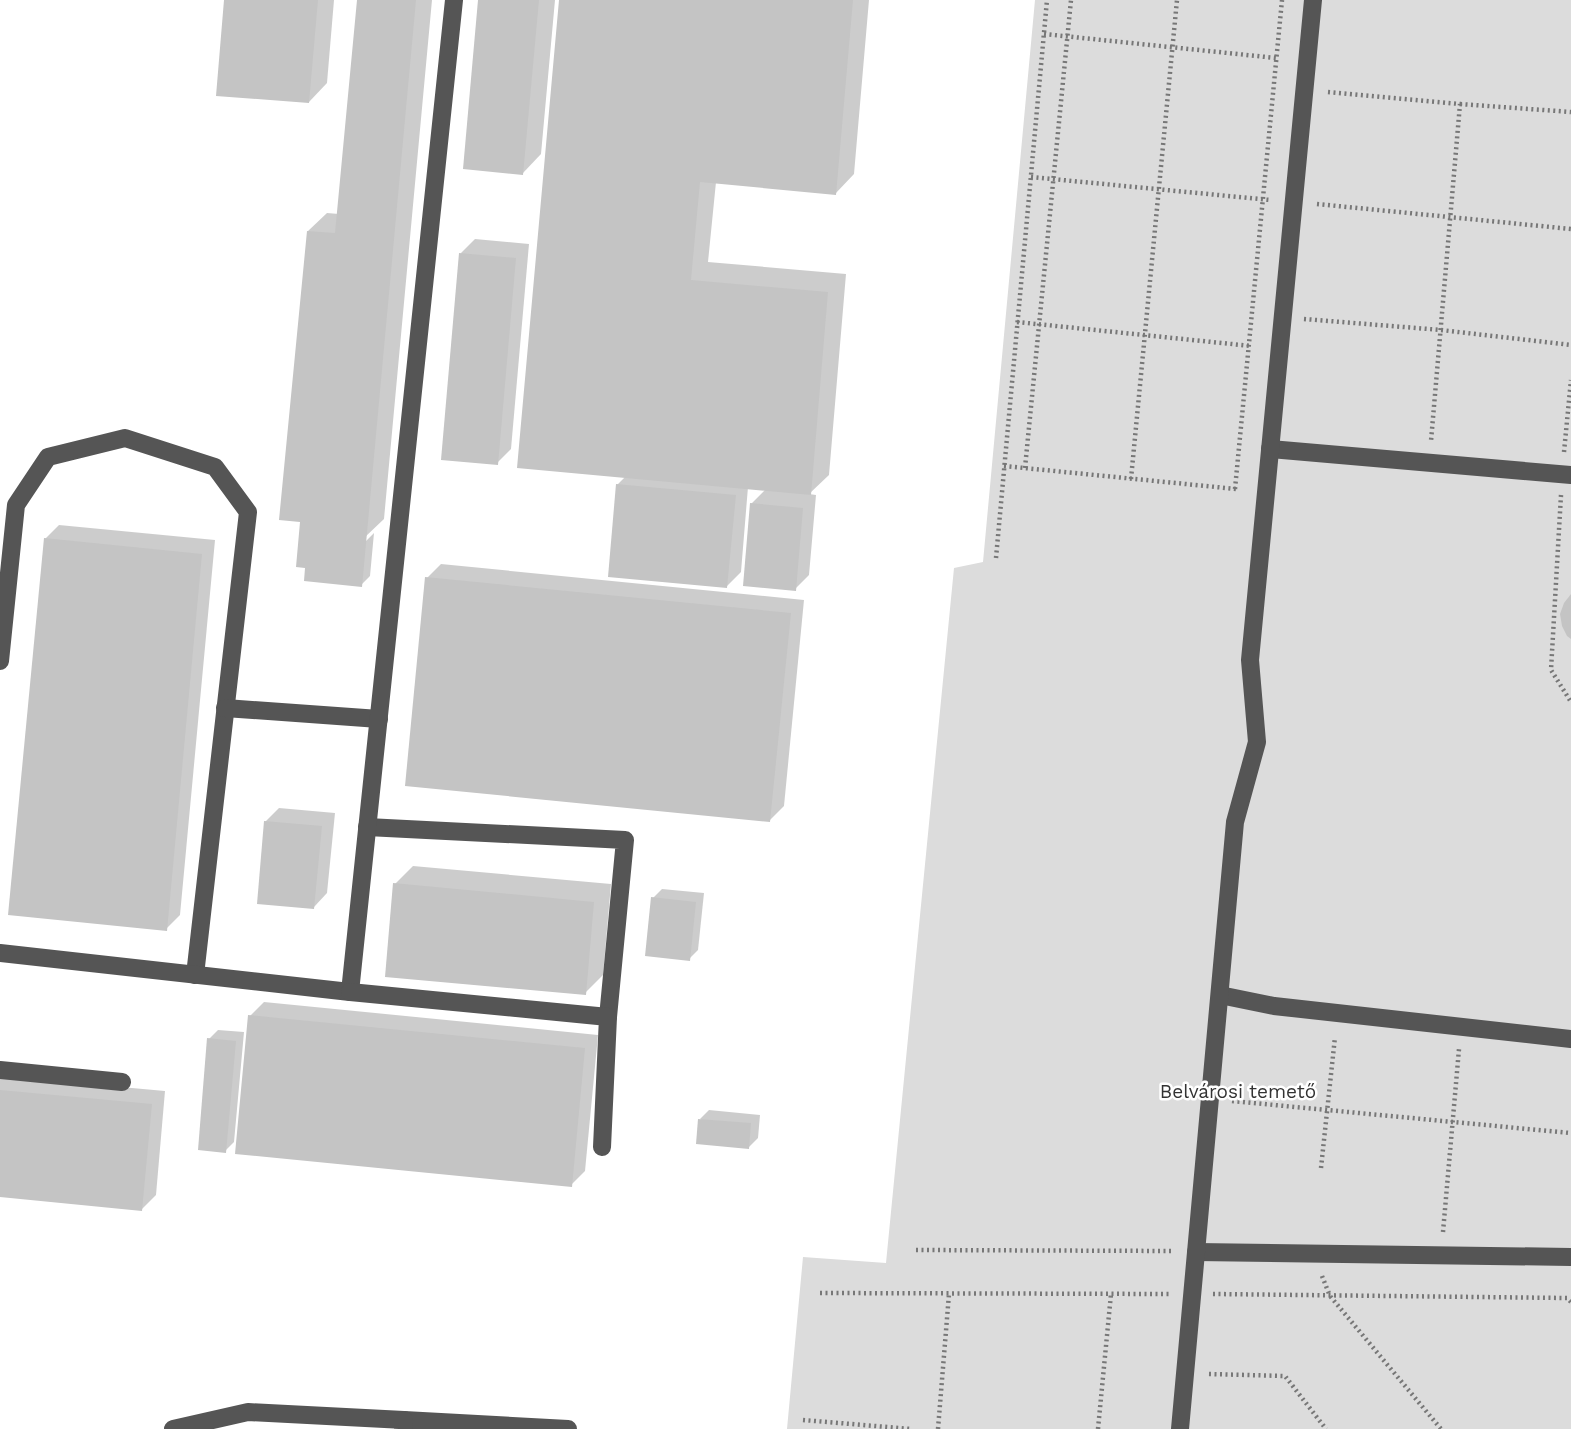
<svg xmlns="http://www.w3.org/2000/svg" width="1571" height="1429" viewBox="0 0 1571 1429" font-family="'Work Sans',sans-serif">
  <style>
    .green { fill: #dcdcdc }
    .shadow { fill: #0003 }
    .building { fill: #c4c4c4 }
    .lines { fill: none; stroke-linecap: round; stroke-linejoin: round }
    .path { stroke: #777; stroke-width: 4.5; stroke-dasharray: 2 3.5; stroke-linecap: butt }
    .minor { stroke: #555; stroke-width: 18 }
    .labels { text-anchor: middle; stroke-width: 5; stroke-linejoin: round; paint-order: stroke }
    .park-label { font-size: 19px; fill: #333; stroke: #fff }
  </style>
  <rect width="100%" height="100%" fill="#fff"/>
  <polygon class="green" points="1035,0 1571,0 1571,1429 787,1429 803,1257 886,1263 954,568 983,562"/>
  <g class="shadow">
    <polygon points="226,0 334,0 327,83 309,102"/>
    <polygon points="359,0 432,0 384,519 364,538 364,543 374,533 370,576 361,585 307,566 301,532 308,231 327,213 339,214"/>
    <polygon points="480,0 555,0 541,154 523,173"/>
    <polygon points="560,0 869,0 854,174 836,193 716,182 708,262 846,274 829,475 809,494 816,495 809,575 795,589 751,504 766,489 748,487 741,572 727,586 617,485 626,476"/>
    <polygon points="475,239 529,244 511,449 497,463 461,253"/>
    <polygon points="59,525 215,540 180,915 166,929 45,539"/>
    <polygon points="441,564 804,600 784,806 770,820 427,578"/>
    <polygon points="279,808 335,813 327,893 314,907 265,822"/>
    <polygon points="413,866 611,884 603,975 585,993 395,884"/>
    <polygon points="662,889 704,893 698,950 689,959 653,898"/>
    <polygon points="264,1002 598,1035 585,1171 571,1185 250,1016"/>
    <polygon points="218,1030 244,1032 234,1142 225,1151 209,1039"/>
    <polygon points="0,1076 165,1091 156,1195 142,1209 0,1196"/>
    <polygon points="709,1110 760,1115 758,1138 749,1147 700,1119"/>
  </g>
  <g class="building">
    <polygon points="224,0 318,0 309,103 216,96"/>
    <polygon points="357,0 416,0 362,587 304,581 305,568 296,567 300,522 279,520 307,231 335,233"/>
    <polygon points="478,0 539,0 523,175 463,169"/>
    <polygon points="559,0 853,0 836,195 700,182 691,280 828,292 811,495 517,468"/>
    <polygon points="459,253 516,258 498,465 441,460"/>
    <polygon points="616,484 736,495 727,588 608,577"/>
    <polygon points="750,503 803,508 796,591 743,586"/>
    <polygon points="44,538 202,554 167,931 8,915"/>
    <polygon points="425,577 791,613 770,822 405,786"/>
    <polygon points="1571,594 1571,639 1567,636 1562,626 1560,614 1564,603"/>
    <polygon points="264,821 322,826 314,909 257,904"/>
    <polygon points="393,883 594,902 586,995 385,977"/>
    <polygon points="651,897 696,902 690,961 645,956"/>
    <polygon points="248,1015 585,1048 572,1187 235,1154"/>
    <polygon points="207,1038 236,1041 226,1153 198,1150"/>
    <polygon points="0,1090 152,1104 142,1211 0,1197"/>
    <polygon points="698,1119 751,1123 749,1149 696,1144"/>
  </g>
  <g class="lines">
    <g class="path">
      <polyline points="1044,34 1276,58"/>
      <polyline points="1328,92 1460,104 1431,441"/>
      <polyline points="1460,104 1571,112"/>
      <polyline points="1031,177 1270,200"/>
      <polyline points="1317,204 1571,229"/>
      <polyline points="1304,319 1441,330 1571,345"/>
      <polyline points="1017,322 1251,346"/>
      <polyline points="1564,452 1571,380"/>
      <polyline points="1004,466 1236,489"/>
      <polyline points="1025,468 1071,0"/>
      <polyline points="1131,479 1177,0"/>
      <polyline points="1235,489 1282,0"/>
      <polyline points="1561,495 1551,670 1571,702"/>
      <polyline points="996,558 1047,0"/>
      <polyline points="1232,1101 1570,1133"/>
      <polyline points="1321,1168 1335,1037"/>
      <polyline points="1443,1232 1459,1049"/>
      <polyline points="916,1250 1174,1251"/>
      <polyline points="1322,1276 1330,1296 1441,1429"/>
      <polyline points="820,1293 1169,1294"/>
      <polyline points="1213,1294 1567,1298 1571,1302"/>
      <polyline points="1209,1374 1285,1376 1326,1429"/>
      <polyline points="803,1420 911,1429"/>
      <polyline points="938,1429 949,1294"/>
      <polyline points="1098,1429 1111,1294"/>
    </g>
    <g class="minor">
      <polyline points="1270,449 1571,475"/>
      <polyline points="0,661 16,505 48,457 125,438 215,467 248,512 195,975"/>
      <polyline points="225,708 379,719"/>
      <polyline points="367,827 625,840 608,1017"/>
      <polyline points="0,953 350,992 454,0"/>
      <polyline points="350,992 608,1017 602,1147"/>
      <polyline points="1220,995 1274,1006 1571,1039"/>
      <polyline points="0,1070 122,1082"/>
      <polyline points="1196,1252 1571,1257"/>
      <polyline points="404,1420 568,1429"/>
      <polyline points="173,1429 248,1412 404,1420 403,1429"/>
      <polyline points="1180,1429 1235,822 1257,742 1250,660 1313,0"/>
    </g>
  </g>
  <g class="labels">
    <g class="park-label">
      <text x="1238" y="1098">Belvárosi temető</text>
    </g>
  </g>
</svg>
